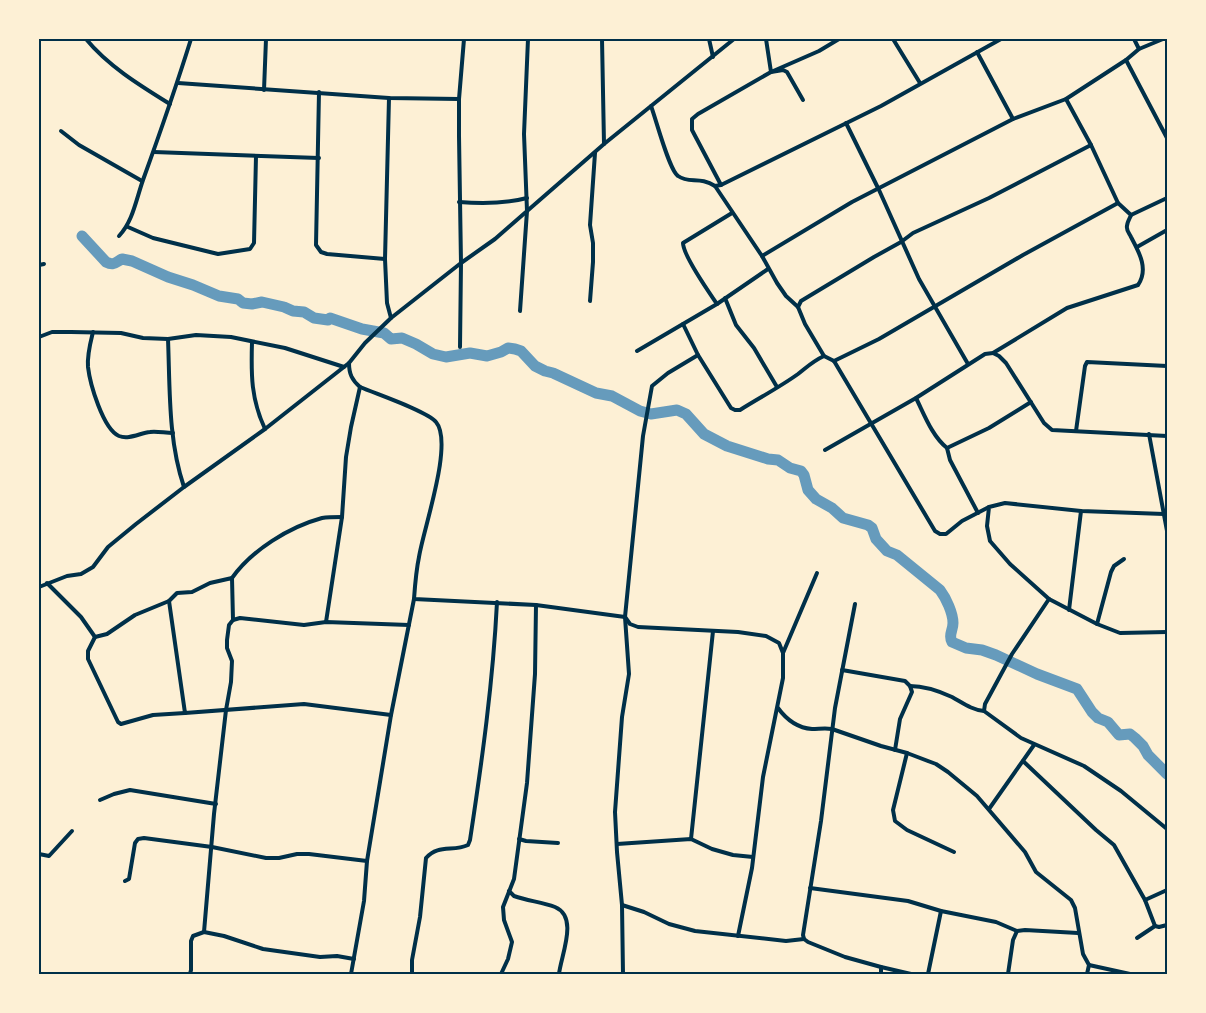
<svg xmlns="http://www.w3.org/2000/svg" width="1206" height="1013" viewBox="0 0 1206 1013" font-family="'DM Sans',sans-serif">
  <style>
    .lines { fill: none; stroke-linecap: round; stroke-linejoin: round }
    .river { stroke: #669bbc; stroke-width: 11 }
    .minor { stroke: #003049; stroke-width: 4 }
    .neatline { fill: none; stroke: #003049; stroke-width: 2 }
  </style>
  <rect width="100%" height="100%" fill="#fdf0d5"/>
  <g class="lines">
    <path class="river" d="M82,236L106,262C114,266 116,262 122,259L132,261L168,277L193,285L219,296L238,299L243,303L252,304L262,302L284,307L293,311L304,312L314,318L328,320L330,318L362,329L384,333L391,339L402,338L416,344L433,354L446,357L470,353L487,356L501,352L508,348L515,349L521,351L535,366L545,371L553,373L596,393L612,396L640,411L651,414L677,410L686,414L704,434L727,446L768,459L778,460L790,468L801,471L804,475L808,490L816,499L832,508L843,518L868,525L872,528L876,539L887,551L897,555L940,590C946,598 953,613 953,623C953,631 948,635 952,642L966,648L982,650L996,655L1037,674L1077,689L1092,712L1098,718L1108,722L1119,735L1130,734L1135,738L1143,746L1148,755L1167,774"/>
    <g class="minor">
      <path d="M86,39C108,66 141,86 170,104"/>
      <polyline points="602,39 604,144"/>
      <polyline points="709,39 713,57"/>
      <polyline points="766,39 771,72 783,70 787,72 803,100"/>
      <polyline points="893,39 920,83"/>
      <polyline points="1134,39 1139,49"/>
      <polyline points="977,52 1013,119"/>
      <polyline points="1126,60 1167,138"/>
      <polyline points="178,83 389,98 459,99"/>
      <polyline points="264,90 266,39"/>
      <polyline points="319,92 316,245 321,252 327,254 385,259"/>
      <polyline points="389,98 385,259 387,303 391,318"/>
      <path d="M651,106C656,119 669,170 678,176C689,184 700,176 715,186L762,256L777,283L786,296L798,307L805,324L824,356L834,361L935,531L940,534H946L962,521L989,507"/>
      <polyline points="846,123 879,190 919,279 968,364"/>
      <polyline points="61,131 79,145 142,181"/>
      <polyline points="154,152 319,158"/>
      <polyline points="721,185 692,130 692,119 698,114 771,72 819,51 839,39"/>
      <polyline points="715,186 721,185 881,106 1001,39"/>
      <path d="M459,202C483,204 504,204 527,198"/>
      <polyline points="1131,215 1167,198"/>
      <polyline points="128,227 153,238 218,254 250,249 254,243 256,156"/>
      <path d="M119,236C133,221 136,200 143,180C160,133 176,87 191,39"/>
      <polyline points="1137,247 1167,230"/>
      <polyline points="762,256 852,202 1013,119 1066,99 1126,60 1139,49 1163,39"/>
      <polyline points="39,265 44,264"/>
      <polyline points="725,298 736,325 754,348 777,387"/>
      <polyline points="590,301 593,262 593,243 590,225 595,153"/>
      <path d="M717,304C709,292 683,256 683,243L732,213"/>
      <polyline points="798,307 801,301 874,257 901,242 913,233 989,198 1091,145"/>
      <polyline points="520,311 527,211 524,134 528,39"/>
      <path d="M683,324L698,355L731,408L735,410H740C759,398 780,387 798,374C807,367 813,361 824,356"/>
      <path d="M93,332C90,344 87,355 88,367C90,384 103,429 119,436C129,440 140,433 150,432C157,431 165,433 173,433"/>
      <polyline points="39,337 52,332 71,332 121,333 143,338 168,339 196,335 231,337 285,348 344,367"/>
      <path d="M168,339C170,388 168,440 184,487"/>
      <path d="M252,342C251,375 251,399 265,429"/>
      <polyline points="460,347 461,263 459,136 459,99 464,39"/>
      <polyline points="637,351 717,304 768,269"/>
      <polyline points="993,353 999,356 1006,363 1044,423 1052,430 1167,436"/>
      <polyline points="834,361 879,339 1023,255 1118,203"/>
      <path d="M349,363C349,374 352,380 360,387C376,394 427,411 436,422C454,443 423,530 419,557C416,571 415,585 414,599L536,605L625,617L630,624L638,627L738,632L766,636L779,643L783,653V678L763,777L752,868L738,936"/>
      <path d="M916,398C924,414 932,436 947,448L989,428L1031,402"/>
      <polyline points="1076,431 1085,366 1087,362 1167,366"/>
      <polyline points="1149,434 1167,531"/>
      <polyline points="947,448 950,460 978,513"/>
      <path d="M825,450L916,398L985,354L993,353L1067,308L1138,285C1149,269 1139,252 1131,237C1129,233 1126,230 1127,226C1127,222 1130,218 1131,215L1118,203L1091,145L1066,99"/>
      <polyline points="1164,514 1081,511 1005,503 989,507 987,526 990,541 1010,564 1049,599 1097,624 1120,633 1167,632"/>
      <path d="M232,578C252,550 289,527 322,518C328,517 336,517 342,517"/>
      <polyline points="47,583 81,617 95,637 107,634 135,615 169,601 177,593 192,592 210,583 232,578 233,620 229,625 227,640 227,648 232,661 231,682 226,710 214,814 204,932"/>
      <polyline points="39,587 67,576 81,574 93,567 108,547 136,524 184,487 265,429 349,363 365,343 391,318 461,263 495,239 604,144 734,39"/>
      <polyline points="1049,599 1012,654 985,704 984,711 1021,738 1084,766 1121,791 1167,829"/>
      <polyline points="169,601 185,713 304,704 391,715"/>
      <polyline points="855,604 835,708 821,821 803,935 804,939 808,942 845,957 881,967 881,974"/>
      <polyline points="1069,610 1081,511"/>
      <polyline points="233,620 240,618 304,625 326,622 409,625"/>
      <polyline points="326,622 342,517 346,457 351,427 360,387"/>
      <polyline points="1097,624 1111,572 1114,566 1124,559"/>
      <polyline points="95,637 88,651 88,659 118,722 121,724 153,715 185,713"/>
      <polyline points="783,653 817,573"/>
      <polyline points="842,670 905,681 910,686 912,692 900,719 895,750"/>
      <path d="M910,686C924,686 939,691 952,697C963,703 972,710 984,711"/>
      <path d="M778,708C786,719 798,728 812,729C819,729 825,728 832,729L881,746L907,753L936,764L948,772L977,796L1025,852L1036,872L1071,900L1075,908L1083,954L1089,965L1087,974"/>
      <polyline points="907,753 893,810 895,821 907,830 954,852"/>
      <polyline points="1023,761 1096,830 1114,845 1145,900 1155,926"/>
      <polyline points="100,800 114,794 130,790 216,804"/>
      <polyline points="989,809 1034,745"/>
      <polyline points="519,839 526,841 558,843"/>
      <polyline points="691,839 713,631"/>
      <polyline points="617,844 691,839 712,849 733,855 753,857"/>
      <polyline points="39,854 49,856 72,831"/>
      <polyline points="125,881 129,879 135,843 138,839 144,838 212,847 266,858 279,858 297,854 309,854 367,861"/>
      <polyline points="810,888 908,901 941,911"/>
      <path d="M509,891L514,896C528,901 542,902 555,907C579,917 561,955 559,974"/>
      <polyline points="1145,900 1167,890"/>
      <polyline points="622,905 644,912 669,924 695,931 786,941 804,939"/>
      <polyline points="1137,938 1155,926 1159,927 1167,925"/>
      <polyline points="1089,965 1130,974"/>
      <polyline points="881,967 911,974"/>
      <polyline points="187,974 190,974 191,970 191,941 193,936 204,932 224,936 263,949 320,957 337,956 354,959"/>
      <polyline points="351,974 364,901 367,861 391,715 414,599"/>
      <path d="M412,974V960L420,917L426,858C438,844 453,852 468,845L470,840C482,761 493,682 497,602"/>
      <polyline points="501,974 508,959 512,942 504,920 503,907 514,879 527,783 535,674 536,605"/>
      <polyline points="623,974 622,905 617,852 615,812 622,717 629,674 625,617 643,436 652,386 668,373 698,355"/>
      <polyline points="928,974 941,911 996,922 1017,931"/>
      <polyline points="1008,974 1013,940 1017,931 1025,930 1078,933"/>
    </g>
  </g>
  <rect width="1206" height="1013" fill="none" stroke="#fdf0d5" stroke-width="80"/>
  <rect x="40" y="40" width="1126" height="933" class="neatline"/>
</svg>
